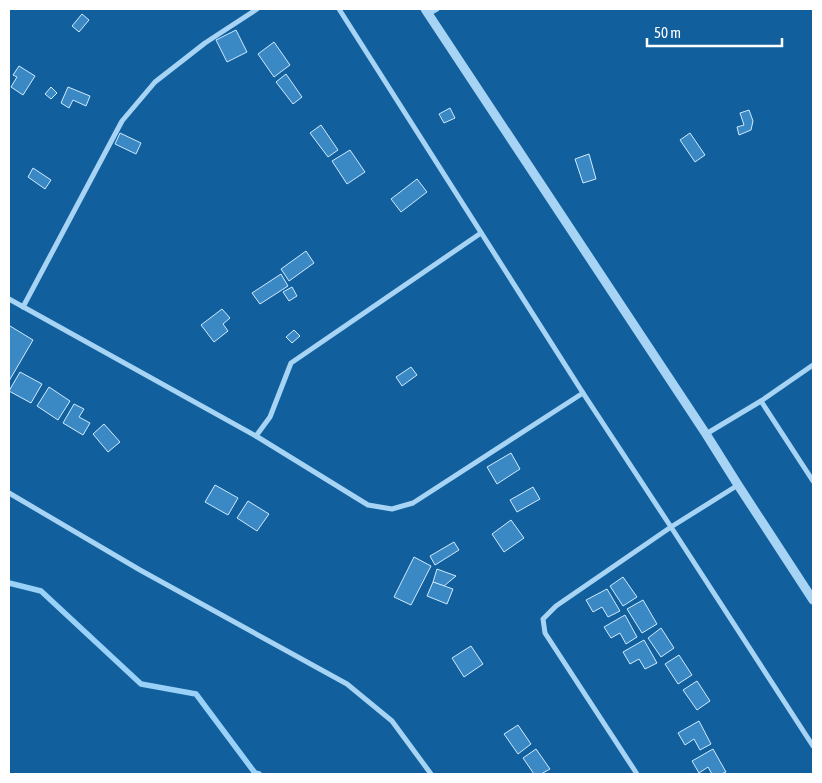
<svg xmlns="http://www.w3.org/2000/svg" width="822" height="783" font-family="'Asap Condensed',sans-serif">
	<rect width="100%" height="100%" fill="#11609d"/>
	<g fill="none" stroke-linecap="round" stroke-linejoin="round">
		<polyline stroke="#99d1f8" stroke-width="5.5" points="9,583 41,591 141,684 196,694 255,773 259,774"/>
	</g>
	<g fill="#3a89c5" stroke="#d0eafe">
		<polygon points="82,14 89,20 79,32 72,26"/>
		<polygon points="236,30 247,52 227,62 216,40"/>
		<polygon points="274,42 290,65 274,77 258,54"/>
		<polygon points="19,66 35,76 23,95 11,87 17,77 13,75"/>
		<polygon points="286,74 302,97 293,104 276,82"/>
		<polygon points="51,87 57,93 51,99 45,94"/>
		<polygon points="68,87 90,96 86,106 73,100 69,108 61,103"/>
		<polygon points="450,108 455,118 444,123 439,114"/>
		<polygon points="749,110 753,121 751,130 739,135 737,127 744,125 740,113"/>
		<polygon points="321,125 338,150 328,157 310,133"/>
		<polygon points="120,133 141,143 136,154 115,144"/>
		<polygon points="690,133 705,155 695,162 680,140"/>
		<polygon points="350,150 365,172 347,184 332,161"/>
		<polygon points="589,154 596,179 583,183 575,159"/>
		<polygon points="33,168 51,180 45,189 28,177"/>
		<polygon points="417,179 427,192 401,212 391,199"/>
		<polygon points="306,251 314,263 289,281 281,269"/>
		<polygon points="281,274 288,286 260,304 252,293"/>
		<polygon points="292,287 297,296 289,301 283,292"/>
		<polygon points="222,309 230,318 223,324 228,331 214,342 201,325"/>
		<polygon points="10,326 33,340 9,381 9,329"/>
		<polygon points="294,330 300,336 292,343 286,337"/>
		<polygon points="411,367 417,375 402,386 396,377"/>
		<polygon points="20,372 42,384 31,403 9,391"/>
		<polygon points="49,387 70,401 58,420 37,406"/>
		<polygon points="74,404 84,409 79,417 90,423 83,435 63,423"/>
		<polygon points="104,424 120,442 108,452 93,434"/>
		<polygon points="511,453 520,469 497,484 487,467"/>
		<polygon points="215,485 238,498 228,515 205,502"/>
		<polygon points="533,487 540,499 517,512 510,500"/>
		<polygon points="248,501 269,514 257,531 237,518"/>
		<polygon points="511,520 524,538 504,552 492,534"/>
		<polygon points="454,542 459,550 435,565 430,556"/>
		<polygon points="414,557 431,566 411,605 394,597"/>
		<polygon points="437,569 456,576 444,586 433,582"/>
		<polygon points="623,577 637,597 623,606 610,586"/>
		<polygon points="433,582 453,589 447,604 427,596"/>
		<polygon points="607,589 620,611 608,617 602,607 593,612 586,600"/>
		<polygon points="643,600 657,624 642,633 627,609"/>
		<polygon points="625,615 637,637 626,644 620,633 611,638 604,627"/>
		<polygon points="661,628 674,648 661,657 648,638"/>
		<polygon points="644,640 657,663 645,669 639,659 630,664 623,652"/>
		<polygon points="471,646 483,664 464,677 452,658"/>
		<polygon points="679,655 692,675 678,684 665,664"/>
		<polygon points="697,681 710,701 697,710 683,690"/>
		<polygon points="699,721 711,744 700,750 694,739 685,745 678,733"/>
		<polygon points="518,725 531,744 518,754 504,734"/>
		<polygon points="536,749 550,769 541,774 534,774 523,758"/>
		<polygon points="713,749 726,772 721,774 712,774 708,767 699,773 692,761"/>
	</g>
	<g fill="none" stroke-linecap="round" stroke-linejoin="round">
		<g stroke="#a7d4f4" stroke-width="5">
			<polyline points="339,9 583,393 671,527 813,746"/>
			<polyline points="428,14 437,9"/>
			<polyline points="9,299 256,436 368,505 392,509 413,503 583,393"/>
			<polyline points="23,307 122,121 155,82 205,43 257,9"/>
			<polyline points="761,401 813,481"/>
			<polyline points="706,434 761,401 813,365"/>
			<polyline points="256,436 270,417 291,363 481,233"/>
			<polyline points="9,493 140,570 347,684 392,721 431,774"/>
			<polyline points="637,774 545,633 543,619 556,606 671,527 738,485"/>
		</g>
		<polyline stroke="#a7d4f4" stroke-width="9" points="425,9 706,434 738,485 813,600"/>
	</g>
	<rect width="822" height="783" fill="none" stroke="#ffffff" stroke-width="20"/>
	<path d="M647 38v8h135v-8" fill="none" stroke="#ffffff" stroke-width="2.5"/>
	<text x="654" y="38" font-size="15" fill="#ffffff" stroke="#11609d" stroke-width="4" paint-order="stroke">50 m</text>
</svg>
